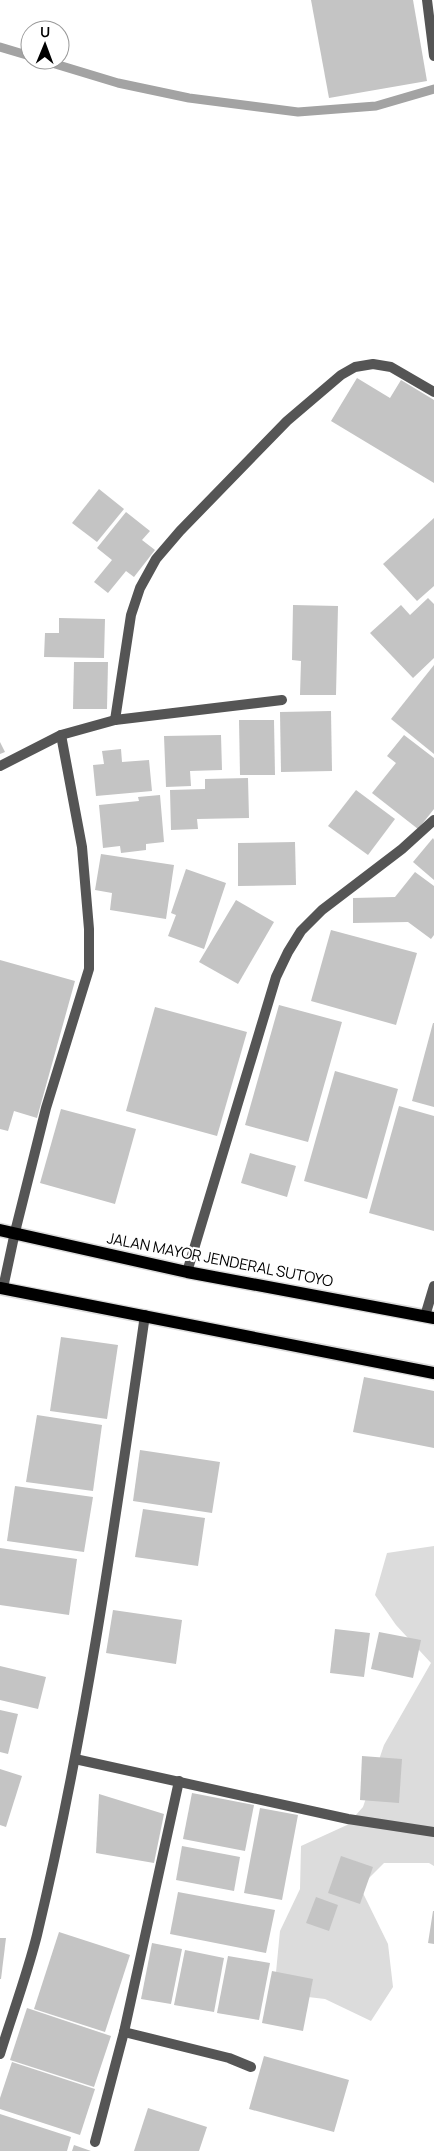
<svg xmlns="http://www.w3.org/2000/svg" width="434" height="2151" font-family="Manrope,sans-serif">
	<rect width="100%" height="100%" fill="#fff"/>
	<polygon fill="#dcdcdc" points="434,1546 434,1866 429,1863 384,1863 360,1887 388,1944 393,1987 371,2021 325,1999 274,1993 280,1931 300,1889 301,1846 347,1825 363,1807 384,1745 431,1663 396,1625 375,1595 387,1553"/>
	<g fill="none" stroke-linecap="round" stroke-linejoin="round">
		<g stroke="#a3a3a3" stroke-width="9">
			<polyline points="0,47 30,56"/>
			<polyline points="42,60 118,83 189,98 298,112 376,106 434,89"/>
		</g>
	</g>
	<g fill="#c4c4c4">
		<polygon points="311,0 413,0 427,81 329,98"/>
		<polygon points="357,378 390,398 401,380 434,400 434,483 331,421"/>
		<polygon points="99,489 124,509 97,542 72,523"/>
		<polygon points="126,512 150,531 142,540 155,550 134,577 126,571 108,593 94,582 112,560 97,548"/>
		<polygon points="434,518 434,586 417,601 383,564"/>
		<polygon points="428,598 434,604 434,658 413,678 370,633 401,605 410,615"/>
		<polygon points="293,605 338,606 336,695 300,695 301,661 292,660"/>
		<polygon points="59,618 105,619 104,658 44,657 45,633 59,633"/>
		<polygon points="74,662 108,662 107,709 73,709"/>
		<polygon points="434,665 434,754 391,719"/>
		<polygon points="331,711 332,771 281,772 280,712"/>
		<polygon points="239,720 274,720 275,775 240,775"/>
		<polygon points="221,735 222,770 190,771 191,786 166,787 164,736"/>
		<polygon points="404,735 434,758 434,809 418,829 372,793 396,763 387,756"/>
		<polygon points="0,742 5,752 0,754"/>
		<polygon points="121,749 122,762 149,760 152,791 96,796 93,765 104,764 102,751"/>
		<polygon points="248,778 249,818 197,819 198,829 171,830 170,790 205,789 205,779"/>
		<polygon points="356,790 395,819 368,855 328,826"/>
		<polygon points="160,795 164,842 146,844 146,850 121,853 120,846 103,848 99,805 139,801 138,797"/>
		<polygon points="433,838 434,840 434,880 413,862"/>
		<polygon points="295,842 296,885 238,886 238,843"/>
		<polygon points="101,854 174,865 166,919 110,910 112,893 95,890"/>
		<polygon points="186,869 226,883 204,949 168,936 176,915 171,913"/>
		<polygon points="415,872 434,886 434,935 431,939 408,922 353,923 353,898 395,897"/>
		<polygon points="236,900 274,922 238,984 199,962"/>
		<polygon points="331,930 417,953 396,1025 311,1001"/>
		<polygon points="0,960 75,981 37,1118 14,1111 8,1131 0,1129"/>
		<polygon points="279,1005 342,1022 308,1142 245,1125"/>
		<polygon points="155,1007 247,1032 217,1136 126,1111"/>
		<polygon points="433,1023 434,1023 434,1107 412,1101"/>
		<polygon points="335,1071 398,1089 367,1199 304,1181"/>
		<polygon points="399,1106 434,1116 434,1231 369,1213"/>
		<polygon points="61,1109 136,1129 115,1204 40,1183"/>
		<polygon points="250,1153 296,1166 287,1197 241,1183"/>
		<polygon points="61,1337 118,1345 107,1419 50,1411"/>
		<polygon points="364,1377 434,1391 434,1448 353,1432"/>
		<polygon points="37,1415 102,1425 93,1491 26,1482"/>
		<polygon points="140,1450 220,1462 212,1513 133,1501"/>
		<polygon points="15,1486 93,1497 84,1552 7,1541"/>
		<polygon points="143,1509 205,1518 198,1566 135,1557"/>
		<polygon points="0,1548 77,1559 69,1615 0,1605"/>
		<polygon points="113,1610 182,1620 176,1664 106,1653"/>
		<polygon points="335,1629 370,1633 364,1677 330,1673"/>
		<polygon points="379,1632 421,1640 413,1678 371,1669"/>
		<polygon points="0,1666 46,1677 38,1709 0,1700"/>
		<polygon points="0,1710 18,1714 8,1754 0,1752"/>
		<polygon points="362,1756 402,1759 399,1803 360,1800"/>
		<polygon points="0,1769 22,1776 6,1827 0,1825"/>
		<polygon points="192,1793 254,1805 245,1851 183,1839"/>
		<polygon points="99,1794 164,1814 154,1863 96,1853"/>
		<polygon points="260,1808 298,1815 282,1900 244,1893"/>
		<polygon points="182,1846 240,1857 234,1891 176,1880"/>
		<polygon points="341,1856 373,1867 360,1904 328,1893"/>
		<polygon points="178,1892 275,1910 266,1953 170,1934"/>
		<polygon points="316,1897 338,1905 329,1931 306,1923"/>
		<polygon points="433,1911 434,1911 434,1944 428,1943"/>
		<polygon points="59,1932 130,1955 105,2032 34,2009"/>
		<polygon points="0,1938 6,1938 1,1979 0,1979"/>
		<polygon points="152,1943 182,1949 171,2004 141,1999"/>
		<polygon points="185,1950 224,1958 214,2012 174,2005"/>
		<polygon points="228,1956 270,1963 259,2020 217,2013"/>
		<polygon points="272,1971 313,1979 303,2031 262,2023"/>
		<polygon points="27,2008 111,2036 94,2087 10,2060"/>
		<polygon points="264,2056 349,2080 334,2132 249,2109"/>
		<polygon points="12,2062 95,2089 80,2135 0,2109 0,2098"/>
		<polygon points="148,2108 207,2127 199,2151 134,2151"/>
		<polygon points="0,2114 71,2137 67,2151 0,2151"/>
		<polygon points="74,2145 91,2151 72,2151"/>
	</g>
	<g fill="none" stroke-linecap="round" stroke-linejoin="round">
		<defs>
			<g id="primary">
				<polyline points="0,1230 187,1272 434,1318"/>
				<polyline points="0,1288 434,1373"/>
			</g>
		</defs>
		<use href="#primary" stroke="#dbdbdb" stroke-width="15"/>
		<g stroke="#555" stroke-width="10">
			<polyline points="427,0 434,56"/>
			<polyline points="115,720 131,615 140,588 156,559 180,531 287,421 341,375 355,367 373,364 391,367 434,392"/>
			<polyline points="0,766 61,735 115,720 282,700"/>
			<polyline points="187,1272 276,977 288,952 301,931 322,910 402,849 434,820"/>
			<polyline points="3,1288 15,1232 46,1108 89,969 89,929 82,847 61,735"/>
			<polyline points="425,1316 434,1286"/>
			<polyline points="75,1759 348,1819 434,1832"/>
			<polyline points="124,2032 229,2058 251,2067"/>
			<path d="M 0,2054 C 12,2015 27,1975 37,1935 C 86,1731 115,1523 145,1315"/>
			<polyline points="95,2142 124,2032 179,1781"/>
		</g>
		<use href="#primary" stroke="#000" stroke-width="12"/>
	</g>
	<g text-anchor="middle" stroke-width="4.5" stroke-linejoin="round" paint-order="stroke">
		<g font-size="15" fill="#000" stroke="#fff">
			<text transform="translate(220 1260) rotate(11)" y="5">JALAN MAYOR JENDERAL SUTOYO</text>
		</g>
	</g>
	<g transform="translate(45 45) rotate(1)"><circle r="24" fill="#ffffff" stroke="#999999"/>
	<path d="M0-4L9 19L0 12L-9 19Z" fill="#000000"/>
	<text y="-8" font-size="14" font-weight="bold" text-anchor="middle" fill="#000000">U</text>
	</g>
</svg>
